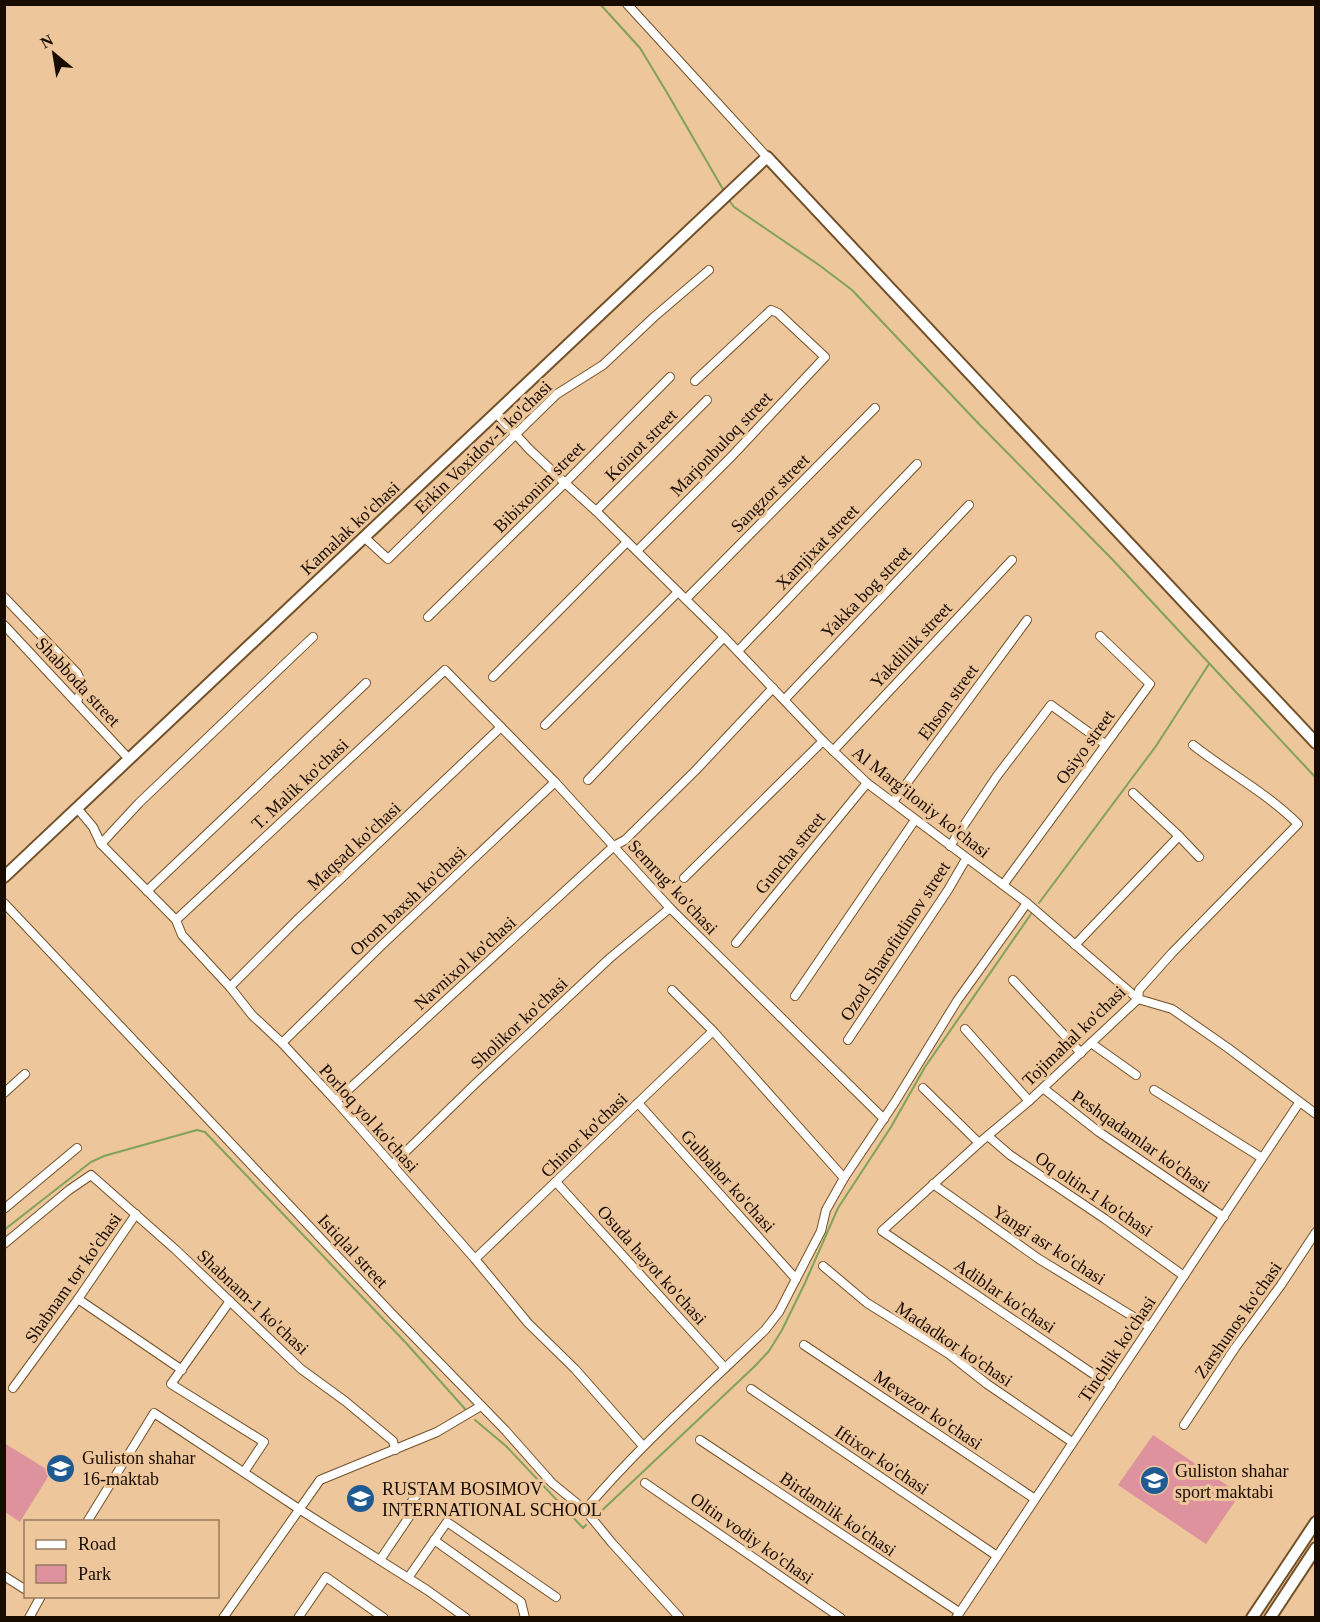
<svg xmlns="http://www.w3.org/2000/svg" width="1320" height="1622" font-family="Georgia,serif">
	<rect width="100%" height="100%" fill="#edc69b"/>
	<g fill="#de929e">
		<polygon points="1153,1435 1240,1494 1206,1544 1118,1485"/>
		<polygon points="4,1443 51,1472 20,1522 5,1512"/>
	</g>
	<g fill="none" stroke-linecap="round" stroke-linejoin="round">
		<g stroke="#80a259" stroke-width="2">
			<polyline points="600,4 640,48 666,91 724,191"/>
			<polyline points="728,199 734,207 819,265 852,290 977,422 1112,559 1316,778"/>
			<polyline points="1039,903 1156,746 1209,664"/>
			<polyline points="4,1230 91,1162 104,1156 197,1130 205,1132 406,1343 466,1410"/>
			<polyline points="475,1420 506,1446 583,1528 586,1525"/>
			<polyline points="595,1517 755,1366 769,1351 782,1330 805,1283 838,1208 891,1127 925,1067 1031,914"/>
		</g>
		<defs>
			<g id="street">
				<polyline points="627,4 767,157"/>
				<polyline points="496,413 529,449 565,483 596,511 724,637 823,741 867,783 1027,903 1138,999 1172,1009 1228,1048 1316,1114"/>
				<polyline points="596,511 707,400"/>
				<polyline points="364,537 388,559 557,394 603,365 654,317 709,270"/>
				<polyline points="637,551 731,457 825,357 778,313 771,310 695,381"/>
				<path d="M 4,597 L 77,673 C 84,685 81,690 77,702"/>
				<polyline points="686,599 875,408"/>
				<polyline points="428,617 565,483 670,377"/>
				<polyline points="4,625 129,759"/>
				<polyline points="738,651 917,464"/>
				<polyline points="493,677 627,542"/>
				<polyline points="785,699 969,505"/>
				<polyline points="545,725 678,592"/>
				<polyline points="833,751 1012,560"/>
				<polyline points="588,780 724,637"/>
				<polyline points="1133,793 1179,836 1199,857"/>
				<polyline points="893,802 1027,620"/>
				<polyline points="77,808 93,827 101,844 176,920 182,935 230,987 252,1015 282,1043 336,1101 475,1259 528,1323 575,1369 643,1446"/>
				<polyline points="101,844 139,803 313,637"/>
				<polyline points="950,846 997,776 1051,705 1105,744"/>
				<polyline points="684,878 823,741"/>
				<polyline points="1003,885 1150,684 1100,636"/>
				<polyline points="147,891 366,683"/>
				<polyline points="4,903 394,1316 505,1430 552,1483 585,1510 612,1543 680,1618"/>
				<polyline points="176,920 445,670 555,782 670,908 884,1119"/>
				<polyline points="736,943 867,783"/>
				<polyline points="1075,945 1179,836"/>
				<polyline points="1013,980 1081,1053"/>
				<polyline points="230,987 296,921 501,727"/>
				<polyline points="672,990 713,1031 844,1178"/>
				<polyline points="795,996 915,820"/>
				<polyline points="965,1029 1029,1101"/>
				<polyline points="848,1040 948,890 966,859"/>
				<polyline points="282,1043 382,945 555,782"/>
				<polyline points="1091,1043 1136,1075"/>
				<polyline points="923,1088 979,1143"/>
				<polyline points="1043,1088 1099,1132 1224,1217"/>
				<polyline points="1154,1090 1262,1158"/>
				<polyline points="4,1093 25,1074"/>
				<polyline points="336,1101 614,846 625,840 696,770 773,688"/>
				<polyline points="638,1103 796,1279"/>
				<polyline points="988,1136 1010,1155 1105,1219 1184,1276"/>
				<polyline points="392,1165 474,1085 610,958 670,908"/>
				<polyline points="556,1182 725,1368"/>
				<polyline points="933,1184 1039,1259 1150,1327"/>
				<polyline points="4,1209 77,1148"/>
				<polyline points="4,1244 69,1190 91,1175 176,1250 301,1369 345,1401 393,1441 395,1450"/>
				<polyline points="475,1259 713,1031"/>
				<polyline points="823,1266 867,1303 949,1354 987,1384 1072,1442"/>
				<polyline points="78,1299 182,1370"/>
				<polyline points="230,1301 171,1384 264,1442 244,1472"/>
				<polyline points="804,1345 1035,1499"/>
				<path d="M 1111,1386 L 882,1231 L 979,1143 L 1029,1101 L 1138,999 L 1139,990 L 1172,953 L 1298,824 C 1267,793 1227,772 1193,745"/>
				<polyline points="13,1388 78,1299 136,1214"/>
				<polyline points="751,1389 997,1556"/>
				<polyline points="1184,1425 1235,1348 1281,1285 1316,1232"/>
				<polyline points="700,1440 959,1612"/>
				<polyline points="645,1483 841,1618"/>
				<path d="M 585,1510 C 640,1445 704,1389 765,1330 L 779,1312 L 796,1279 L 821,1231 L 826,1210 L 844,1178 L 895,1102 L 957,1001 L 1027,903"/>
				<polyline points="87,1522 154,1413 299,1509 427,1590 466,1618"/>
				<polyline points="434,1540 521,1602 525,1618"/>
				<polyline points="380,1560 411,1514 407,1508 422,1488"/>
				<polyline points="4,1576 26,1590"/>
				<polyline points="408,1578 447,1522 556,1597"/>
				<polyline points="29,1618 41,1596"/>
				<polyline points="223,1618 320,1480 437,1432 481,1406"/>
				<polyline points="298,1618 326,1577 384,1618"/>
				<polyline points="956,1618 1299,1103"/>
			</g>
			<g id="secondary">
				<polyline points="4,877 767,157 1316,743"/>
				<polyline points="1252,1618 1316,1522"/>
				<polyline points="1270,1618 1316,1548"/>
			</g>
		</defs>
		<use href="#street" stroke="#735128" stroke-width="10"/>
		<use href="#secondary" stroke="#735128" stroke-width="14"/>
		<use href="#street" stroke="#fff" stroke-width="8"/>
		<use href="#secondary" stroke="#fff" stroke-width="10"/>
	</g>
	<defs>
		<symbol id="school-disc" viewBox="-11 -11 22 22"><circle r="9.5" fill="#1f5b92" stroke="#edc69b"/><path d="M0-5L7-2L0 1L-7-2ZM-4 1L0 2.5L4 1V4Q0 6-4 4Z" fill="#fff"/></symbol>
	</defs>
	<g fill-rule="evenodd">
		<use href="#school-disc" x="44" y="1452" width="33" height="33"/>
		<use href="#school-disc" x="1138" y="1464" width="33" height="33"/>
		<use href="#school-disc" x="344" y="1482" width="33" height="33"/>
	</g>
	<g text-anchor="middle" stroke-width="6" stroke-linejoin="round" paint-order="stroke">
		<g font-size="18" fill="#180b00" stroke="#edc69b">
			<text transform="translate(721 444) rotate(-46)" y="6">Marjonbuloq street</text>
			<text transform="translate(641 445) rotate(-45)" y="6">Koinot street</text>
			<text transform="translate(483 447) rotate(-44)" y="6">Erkin Voxidov-1 ko'chasi</text>
			<text transform="translate(539 487) rotate(-45)" y="6">Bibixonim street</text>
			<text transform="translate(770 493) rotate(-45)" y="6">Sangzor street</text>
			<text transform="translate(350 528) rotate(-43)" y="6">Kamalak ko'chasi</text>
			<text transform="translate(817 547) rotate(-46)" y="6">Xamjixat street</text>
			<text transform="translate(866 592) rotate(-46)" y="6">Yakka bog street</text>
			<text transform="translate(911 645) rotate(-47)" y="6">Yakdillik street</text>
			<text transform="translate(78 682) rotate(47)" y="6">Shabboda street</text>
			<text transform="translate(948 702) rotate(-54)" y="6">Ehson street</text>
			<text transform="translate(1085 747) rotate(-54)" y="6">Osiyo street</text>
			<text transform="translate(300 784) rotate(-43)" y="6">T. Malik ko'chasi</text>
			<text transform="translate(921 802) rotate(38)" y="6">Al Marg'iloniy ko'chasi</text>
			<text transform="translate(354 846) rotate(-43)" y="6">Maqsad ko'chasi</text>
			<text transform="translate(790 853) rotate(-51)" y="6">Guncha street</text>
			<text transform="translate(673 887) rotate(47)" y="6">Semrug' ko'chasi</text>
			<text transform="translate(408 901) rotate(-43)" y="6">Orom baxsh ko'chasi</text>
			<text transform="translate(895 941) rotate(-57)" y="6">Ozod Sharofitdinov street</text>
			<text transform="translate(465 963) rotate(-42)" y="6">Navnixol ko'chasi</text>
			<text transform="translate(519 1023) rotate(-43)" y="6">Sholikor ko'chasi</text>
			<text transform="translate(1074 1036) rotate(-44)" y="6">Tojimahal ko'chasi</text>
			<text transform="translate(369 1118) rotate(48)" y="6">Porloq yol ko'chasi</text>
			<text transform="translate(584 1135) rotate(-44)" y="6">Chinor ko'chasi</text>
			<text transform="translate(1141 1141) rotate(35)" y="6">Peshqadamlar ko'chasi</text>
			<text transform="translate(728 1181) rotate(48)" y="6">Gulbahor ko'chasi</text>
			<text transform="translate(1094 1194) rotate(34)" y="6">Oq oltin-1 ko'chasi</text>
			<text transform="translate(1049 1245) rotate(33)" y="6">Yangi asr ko'chasi</text>
			<text transform="translate(353 1251) rotate(47)" y="6">Istiqlal street</text>
			<text transform="translate(652 1265) rotate(48)" y="6">Osuda hayot ko'chasi</text>
			<text transform="translate(73 1278) rotate(-55)" y="6">Shabnam tor ko'chasi</text>
			<text transform="translate(1005 1296) rotate(34)" y="6">Adiblar ko'chasi</text>
			<text transform="translate(253 1302) rotate(43)" y="6">Shabnam-1 ko'chasi</text>
			<text transform="translate(1238 1320) rotate(-55)" y="6">Zarshunos ko'chasi</text>
			<text transform="translate(954 1344) rotate(34)" y="6">Madadkor ko'chasi</text>
			<text transform="translate(1117 1349) rotate(-56)" y="6">Tinchlik ko'chasi</text>
			<text transform="translate(928 1410) rotate(34)" y="6">Mevazor ko'chasi</text>
			<text transform="translate(882 1460) rotate(34)" y="6">Iftixor ko'chasi</text>
			<text transform="translate(838 1514) rotate(34)" y="6">Birdamlik ko'chasi</text>
			<text transform="translate(752 1538) rotate(35)" y="6">Oltin vodiy ko'chasi</text>
		</g>
		<g font-size="18" fill="#180b00" stroke="#edc69b" text-anchor="start">
			<text x="82" y="1464">Guliston shahar<tspan x="82" dy="21">16-maktab</tspan></text>
			<text x="1175" y="1477">Guliston shahar<tspan x="1175" dy="21">sport maktabi</tspan></text>
			<text x="382" y="1495">RUSTAM BOSIMOV<tspan x="382" dy="21">INTERNATIONAL SCHOOL</tspan></text>
		</g>
	</g>
	<rect width="1320" height="1622" fill="none" stroke="#180b00" stroke-width="12"/>
	<rect x="24" y="1520" width="195" height="78" fill="#edc69b" stroke="#987b5d" stroke-width="1.5"/>
	<rect x="36" y="1540" width="30" height="9" fill="#ffffff" stroke="#987b5d" stroke-width="1.5"/>
	<text x="78" y="1550" font-size="18" fill="#180b00">Road</text>
	<rect x="36" y="1565" width="30" height="18" fill="#de929e" stroke="#987b5d" stroke-width="1.5"/>
	<text x="78" y="1580" font-size="18" fill="#180b00">Park</text>
	<g transform="translate(54 54) rotate(330)" stroke="#edc69b" stroke-width="4.5" paint-order="stroke">
	<path d="M0-4.5L10 22L0 15L-10 22Z" fill="#180b00"/>
	<text y="-9" font-size="16" font-weight="bold" text-anchor="middle" fill="#180b00">N</text>
	</g>
</svg>
